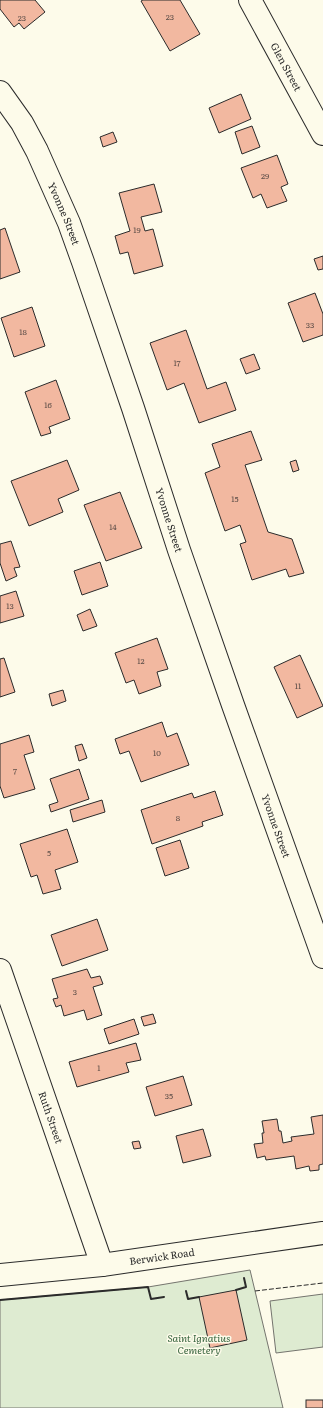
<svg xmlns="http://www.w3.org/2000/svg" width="323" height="1408" font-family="Literata,serif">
	<rect width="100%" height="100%" fill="#fdfbea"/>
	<g fill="#deebd1" stroke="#74746e">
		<polygon points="250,1270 283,1408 0,1408 0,1300 148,1287"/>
		<polygon points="323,1294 323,1347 276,1353 270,1301"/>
	</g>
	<g fill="#f2b8a0" stroke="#2b2b2b">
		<polygon points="0,0 35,0 45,12 24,29 19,23 14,27 0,9"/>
		<polygon points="143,0 180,0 200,34 170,51 141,1"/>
		<polygon points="241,94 251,119 219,133 209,108"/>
		<polygon points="252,126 260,147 242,154 235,132"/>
		<polygon points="113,132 117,142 103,147 100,137"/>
		<polygon points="277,155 288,184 281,187 287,201 267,208 261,194 253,198 241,168"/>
		<polygon points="154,184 162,212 141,217 145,231 153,229 163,266 134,274 128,252 120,254 115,236 130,231 119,193"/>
		<polygon points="5,228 20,272 0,279 0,230"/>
		<polygon points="323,256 323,269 318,270 314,259"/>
		<polygon points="315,293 323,314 323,335 303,342 288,303"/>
		<polygon points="32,307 45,346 14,357 1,318"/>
		<polygon points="186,330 207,389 226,382 236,410 199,423 184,383 167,390 150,343"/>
		<polygon points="254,354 260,369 246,374 240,359"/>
		<polygon points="56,380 70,419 49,427 51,433 41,436 25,392"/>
		<polygon points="251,431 262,460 245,465 268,532 292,539 304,573 289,577 286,569 252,580 240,544 246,542 240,525 225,531 205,473 220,467 212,444"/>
		<polygon points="67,460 79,490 58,499 63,512 29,526 11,481"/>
		<polygon points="296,460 299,470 293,472 290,462"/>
		<polygon points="120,492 142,548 106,561 84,505"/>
		<polygon points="11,541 20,567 14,568 17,576 6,581 0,563 0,544"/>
		<polygon points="100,562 108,586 82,595 74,571"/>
		<polygon points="16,591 24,616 0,623 0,596"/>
		<polygon points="90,609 97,626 83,631 77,615"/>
		<polygon points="157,638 168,669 157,672 161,686 139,694 134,680 126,683 115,653"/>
		<polygon points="300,655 323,706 297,718 274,667"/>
		<polygon points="4,658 15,692 0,697 0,659"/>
		<polygon points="63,690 66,701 52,706 49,694"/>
		<polygon points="162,722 167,737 177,733 189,765 141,782 129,751 120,754 115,739"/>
		<polygon points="29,735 34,752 24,755 35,789 4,798 0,786 0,744"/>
		<polygon points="82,744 87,758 79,761 75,746"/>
		<polygon points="79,769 89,799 51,812 49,805 58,802 50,779"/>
		<polygon points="215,791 223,815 202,822 203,826 152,844 141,810 192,793 194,798"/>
		<polygon points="102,800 105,812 73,822 70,810"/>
		<polygon points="67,829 78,862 55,870 61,889 43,894 37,875 31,877 20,844"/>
		<polygon points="180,840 189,868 165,876 156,848"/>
		<polygon points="97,919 108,950 62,966 51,935"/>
		<polygon points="87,969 91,978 100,976 103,984 93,987 102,1015 87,1020 84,1010 64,1016 61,1005 56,1007 53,999 58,998 52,979"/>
		<polygon points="153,1014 156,1023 144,1026 141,1017"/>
		<polygon points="134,1019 139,1034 109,1044 104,1029"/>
		<polygon points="136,1043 141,1060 126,1063 129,1072 77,1087 69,1062"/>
		<polygon points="183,1076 192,1105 155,1116 146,1087"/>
		<polygon points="323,1115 323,1164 319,1165 319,1170 310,1171 309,1166 296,1169 294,1156 266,1160 265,1156 257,1158 254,1144 263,1143 262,1133 264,1133 262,1121 277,1119 279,1131 281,1131 283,1143 292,1141 291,1137 314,1134 311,1117"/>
		<polygon points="203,1129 211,1156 183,1163 176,1136"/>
		<polygon points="139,1141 141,1148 134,1149 132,1142"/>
		<polygon points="236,1290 247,1340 210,1348 199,1297"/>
		<rect x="306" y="1400" width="17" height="8"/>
	</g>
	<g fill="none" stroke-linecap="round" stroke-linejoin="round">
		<defs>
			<g id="street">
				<path id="s1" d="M 250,0 L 323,134"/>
				<path id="s2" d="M 0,92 L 22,123 L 37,151 L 69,223 L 83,262 L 133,408 L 179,550 L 233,705 L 323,957"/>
				<path id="s3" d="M 0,970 L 102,1265"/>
			</g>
			<g id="secondary">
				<path id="s4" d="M 0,1275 L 102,1265 L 323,1233"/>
			</g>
		</defs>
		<use href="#street" stroke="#2b2b2b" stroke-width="24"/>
		<use href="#secondary" stroke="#2b2b2b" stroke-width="24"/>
		<use href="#street" stroke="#fdfbea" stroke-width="22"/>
		<use href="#secondary" stroke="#fdfbea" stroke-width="22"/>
		<polyline stroke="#2b2b2b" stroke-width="1" stroke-dasharray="5 2" stroke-linecap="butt" points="255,1291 323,1283"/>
		<g stroke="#2b2b2b" stroke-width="2">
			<polyline points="236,1290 246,1287 244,1278"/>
			<polyline points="186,1291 188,1299 199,1297"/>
			<polyline points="0,1300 148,1287 151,1299 164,1297"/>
		</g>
	</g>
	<g text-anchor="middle" stroke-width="3" stroke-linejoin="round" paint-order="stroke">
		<g font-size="8" fill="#5d4e48">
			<text x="170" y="20">23</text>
			<text x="22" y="21">23</text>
			<text x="265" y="179">29</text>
			<text x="137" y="233">19</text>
			<text x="310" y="328">33</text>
			<text x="23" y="335">18</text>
			<text x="177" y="366">17</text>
			<text x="48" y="408">16</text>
			<text x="235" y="502">15</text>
			<text x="113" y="530">14</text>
			<text x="10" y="609">13</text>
			<text x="141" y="664">12</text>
			<text x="298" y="689">11</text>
			<text x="157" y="756">10</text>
			<text x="15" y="774">7</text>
			<text x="178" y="821">8</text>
			<text x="49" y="856">5</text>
			<text x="75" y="995">3</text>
			<text x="99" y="1071">1</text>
			<text x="169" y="1099">35</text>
		</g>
		<g font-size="10" fill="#2b2b2b" stroke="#fdfbea">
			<text dy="4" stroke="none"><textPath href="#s1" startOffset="76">Glen Street</textPath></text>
			<text dy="4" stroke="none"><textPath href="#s2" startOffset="138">Yvonne Street</textPath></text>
			<text dy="4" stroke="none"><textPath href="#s2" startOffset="462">Yvonne Street</textPath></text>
			<text dy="4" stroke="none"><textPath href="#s2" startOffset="786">Yvonne Street</textPath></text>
			<text dy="4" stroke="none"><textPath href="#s3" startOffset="156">Ruth Street</textPath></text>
			<text dy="4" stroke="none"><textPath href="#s4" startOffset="163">Berwick Road</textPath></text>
		</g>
		<g font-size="10" font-style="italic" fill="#34623c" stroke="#fdfbea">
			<text x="199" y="1342">Saint Ignatius<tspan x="199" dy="12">Cemetery</tspan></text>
		</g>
	</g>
</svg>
